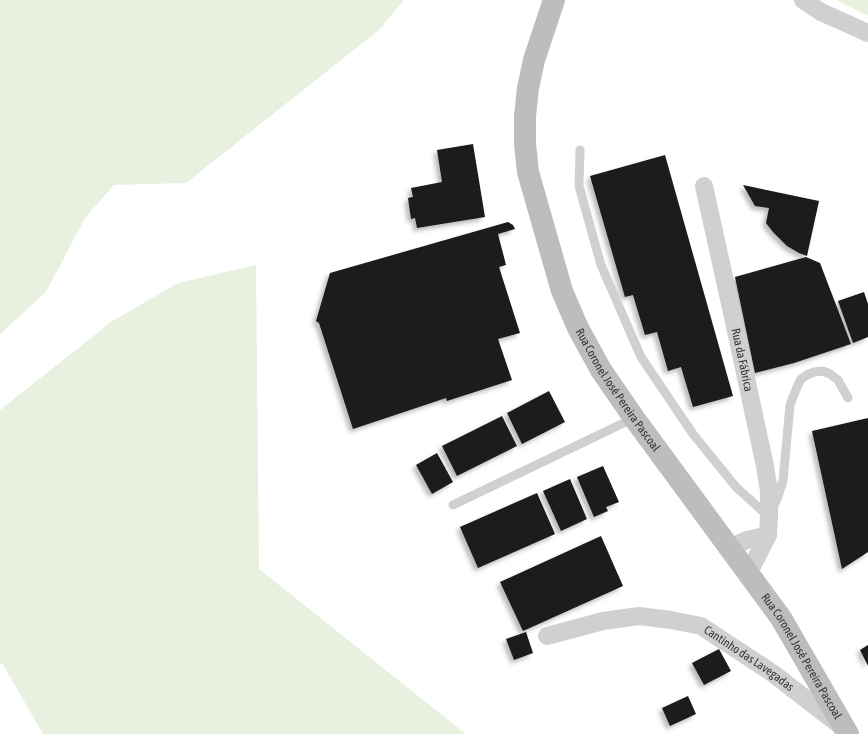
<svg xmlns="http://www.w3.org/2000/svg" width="868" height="734" font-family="'Asap Condensed',sans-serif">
	<defs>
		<filter id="shadow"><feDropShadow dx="-3.5" dy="3.5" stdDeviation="2" flood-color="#0004"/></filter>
	</defs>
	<rect width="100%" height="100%" fill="#fff"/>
	<g fill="#e8f0e0">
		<polygon points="0,0 404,0 379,30 186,183 114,185 85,218 46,292 0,334"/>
		<polygon points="837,0 868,0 868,16"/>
		<polygon points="256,265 259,569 466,734 43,734 2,663 0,664 0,410 111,322 178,283"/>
	</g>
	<g fill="#1a1a1a" filter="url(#shadow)">
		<polygon points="473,144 485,217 417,228 415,218 411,219 408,198 413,197 411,188 442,182 437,150"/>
		<polygon points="665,155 733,396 693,407 681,367 668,371 657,332 645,335 633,295 625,297 590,176"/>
		<polygon points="743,185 819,201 807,256 799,253 787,246 773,232 766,223 769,208 755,206"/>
		<polygon points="508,222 513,225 515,229 498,234 506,265 499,267 520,333 498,339 512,380 447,401 446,398 353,429 319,323 316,321 330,273"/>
		<polygon points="806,257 820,263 851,344 794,363 755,373 735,277"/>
		<polygon points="864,292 868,304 868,337 853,343 838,301"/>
		<polygon points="549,391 565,422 522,444 507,413"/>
		<polygon points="502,416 517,446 457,476 442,446"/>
		<polygon points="868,418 868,552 842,569 812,431"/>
		<polygon points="437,453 453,482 432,494 416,465"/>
		<polygon points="603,466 619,502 606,507 608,511 594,517 577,477"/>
		<polygon points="570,479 587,519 561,531 543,491"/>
		<polygon points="537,493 555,534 478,568 460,527"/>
		<polygon points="601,536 623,586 523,631 500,582"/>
		<polygon points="526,632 533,653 514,660 506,639"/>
		<polygon points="868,645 868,666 860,650"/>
		<polygon points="719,649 731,671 704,685 692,663"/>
		<polygon points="688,696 696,714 670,726 662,708"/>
	</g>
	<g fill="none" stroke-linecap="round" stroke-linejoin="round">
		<g stroke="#d0d0d0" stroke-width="9">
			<polyline points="580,150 579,186 601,265 641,357 693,434 736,487 769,517 777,499 783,481 790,405 797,387 801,379 807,375 814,372 823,371 830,374 838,380 848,398"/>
			<polyline points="453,505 634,418"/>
		</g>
		<g stroke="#d0d0d0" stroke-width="18">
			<polyline points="803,0 821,12 868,33"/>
			<path id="s1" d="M 704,186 L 736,331 L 765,466 L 769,491 L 769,517 L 768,535 L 748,574"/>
			<polyline points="729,548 747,540 768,535"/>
			<path id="s2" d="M 547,636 L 603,621 L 639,616 L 671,620 L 701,626 L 771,672 L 841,726"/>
		</g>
		<path stroke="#bdbdbd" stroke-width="22" id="s3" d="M 554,0 L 534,60 L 528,88 L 525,116 L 525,144 L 528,172 L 562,291 L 578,328 L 601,370 L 634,418 L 781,618 L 848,734"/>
	</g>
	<g text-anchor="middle" stroke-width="4" stroke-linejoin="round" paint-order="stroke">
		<g font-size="12" fill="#333" stroke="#fff">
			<text dy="4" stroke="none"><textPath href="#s1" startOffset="178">Rua da Fábrica</textPath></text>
			<text dy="4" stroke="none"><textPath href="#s3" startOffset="414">Rua Coronel José Pereira Pascoal</textPath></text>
			<text dy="4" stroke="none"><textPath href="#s3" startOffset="738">Rua Coronel José Pereira Pascoal</textPath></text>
			<text dy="4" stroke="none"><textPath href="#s2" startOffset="215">Cantinho das Lavegadas</textPath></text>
		</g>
	</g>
</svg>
